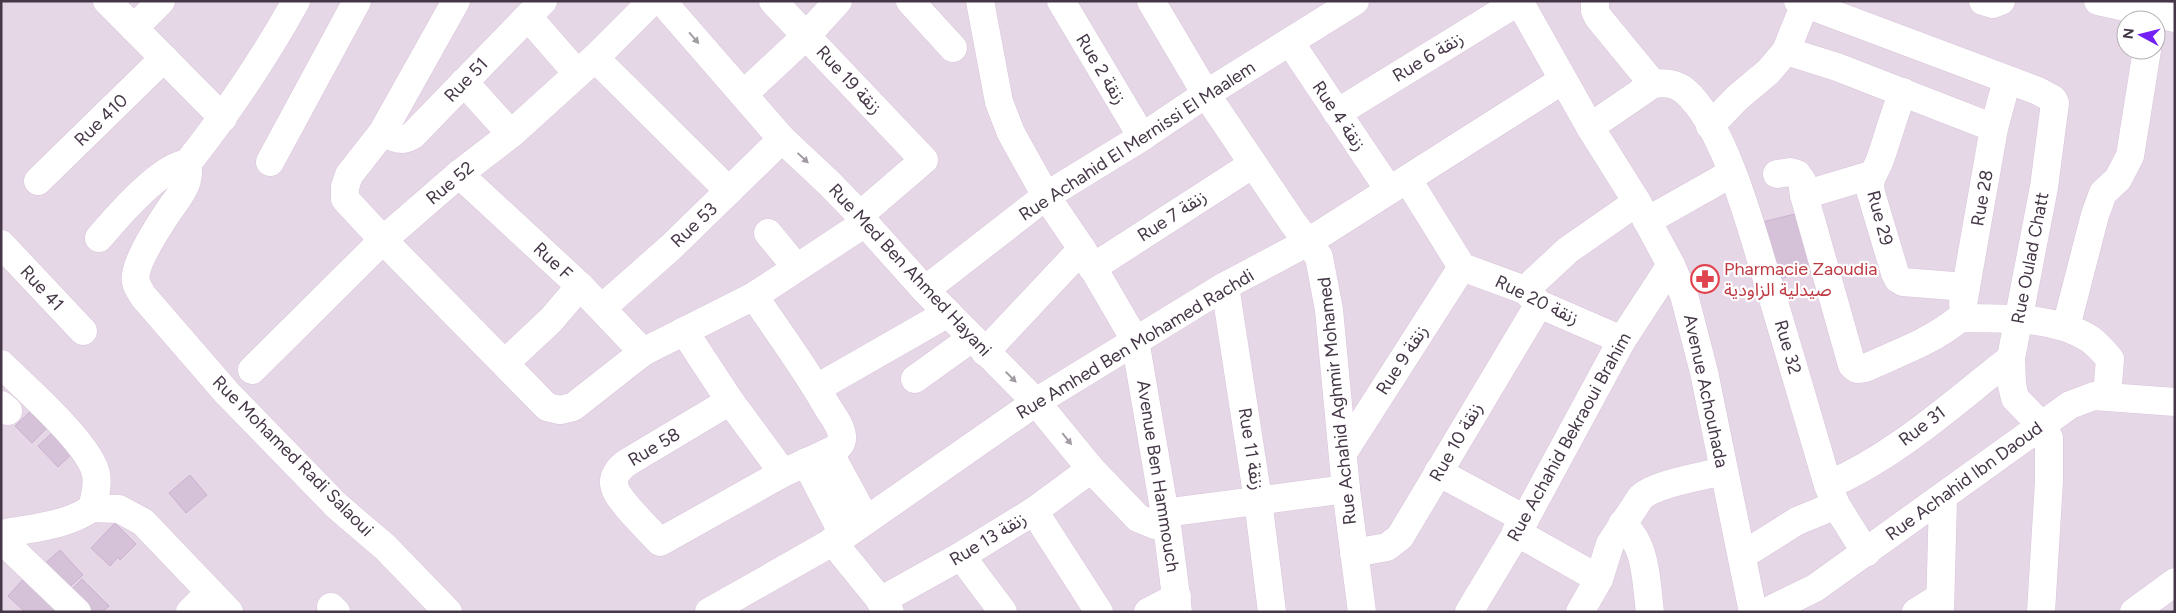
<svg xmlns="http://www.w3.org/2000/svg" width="2176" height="613" font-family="Figtree,'Noto Sans Arabic',sans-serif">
	<rect width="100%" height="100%" fill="#f3e8f4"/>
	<path fill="#e6d7e7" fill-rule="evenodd" d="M 1,1 L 2175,1 L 2175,612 L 1,612 ZM 2126,20 L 2156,20 L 2156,50 L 2126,50 Z"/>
	<g fill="#d5c1d8" stroke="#cbb1d0">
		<polygon points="1799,213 1816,267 1771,282 1754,224"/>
		<polygon points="37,405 53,422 32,443 15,426"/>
		<polygon points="57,428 76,450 58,467 38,446"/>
		<polygon points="190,475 207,495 186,513 169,493"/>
		<polygon points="115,523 136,544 120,560 118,557 110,566 91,548"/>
		<polygon points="60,550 83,575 64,592 41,567"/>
		<polygon points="27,575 62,612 25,612 8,596"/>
		<polygon points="82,579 109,606 103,612 84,612 67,594"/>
	</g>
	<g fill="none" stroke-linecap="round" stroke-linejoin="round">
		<defs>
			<g id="minor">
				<polyline points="107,1 223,118"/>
				<path d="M 296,1 C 264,59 228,112 187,164 C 192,183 178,197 168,212 C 159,226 132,266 136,282 C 137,287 141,292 143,296 L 227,393 L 337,506 L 385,547 L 448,612"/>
				<polyline points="456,1 382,133 349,175 345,187 345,199 383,240 547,407 560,410 573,407 643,352 754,296 865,223"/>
				<polyline points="662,1 782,139 830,184 860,215 865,223 925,290 1036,402 1091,469 1138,518 1155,525 1167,526"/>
				<polyline points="773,1 924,160 860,215"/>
				<polyline points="910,1 953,48"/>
				<polyline points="980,1 999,102 1011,133 1046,196 1082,249 1135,340 1167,526 1178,612"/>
				<polyline points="1061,1 1142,137"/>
				<polyline points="1151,1 1206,94 1293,223 1319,257 1329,310 1346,489 1362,612"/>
				<polyline points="1595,1 1595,11 1598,17 1653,84"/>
				<polyline points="1798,1 2038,91 2053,99 2055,103 2044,187 2011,358 2012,385 2015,398 2041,425 2049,438 2049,481 2041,612"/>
				<polyline points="1983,1 1993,4 2001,1"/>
				<polyline points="2098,1 2175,18"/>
				<polyline points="528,17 577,73"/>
				<polyline points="134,28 161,1"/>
				<polyline points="1290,42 1389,190"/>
				<polyline points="1786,51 1837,67 1994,128"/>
				<polyline points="595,58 729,191"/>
				<polyline points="464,82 511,134"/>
				<path d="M 1903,92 C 1894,114 1888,137 1880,160 C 1875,174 1868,176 1871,193 L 1895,273 L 1898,279 L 1903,282 L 1966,287"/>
				<polyline points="744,94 807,35 838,1"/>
				<polyline points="1337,113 1519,1 1590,127 1637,202 1671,265 1684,295 1704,372 1753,612"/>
				<polyline points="1710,126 1737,98 1768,72 1786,51 1806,1"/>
				<path d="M 1590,127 L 1653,84 C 1665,82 1676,83 1685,91 C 1722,123 1748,216 1762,263 C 1785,337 1806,411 1828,485 L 1836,505 L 1866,553"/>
				<path d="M 382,133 C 394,137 402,143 413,135 L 543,1"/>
				<polyline points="270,162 357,1"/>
				<polyline points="459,174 580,286 643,352"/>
				<polyline points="1777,174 1790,172 1797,174 1802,181 1804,195 1871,175"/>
				<polyline points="1408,180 1462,267 1525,290 1539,304 1622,340"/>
				<polyline points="38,181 164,58"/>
				<path d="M 1804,195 L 1852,365 L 1857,369 L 1865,368 C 1898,353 1933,341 1960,318 C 2002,319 2053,315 2090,339 C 2097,344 2104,352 2110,359 L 2107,396"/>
				<polyline points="1647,221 1732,173"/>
				<polyline points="768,233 796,267"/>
				<path d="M 99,238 C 115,219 164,162 187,164"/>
				<polyline points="1,244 83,331"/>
				<polyline points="1092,268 1253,164"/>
				<polyline points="1225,286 1258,500 1272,612"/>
				<polyline points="925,290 1046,196 1142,137 1206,94 1355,1"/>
				<polyline points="1525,290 1568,250 1637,202"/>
				<path d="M 754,296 C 779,333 806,369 828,408 C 833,416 841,426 842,436 C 843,445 836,449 829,452"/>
				<polyline points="1963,304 1994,128 2007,80"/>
				<polyline points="602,308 670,248 782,139"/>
				<polyline points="2066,327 2095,215 2103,193 2118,179 2130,156 2147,50"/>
				<polyline points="684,331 730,401 783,473"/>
				<polyline points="985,352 1082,249"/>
				<polyline points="505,363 551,320 580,286"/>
				<path d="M 1,364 C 24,387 90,444 96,474 C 98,485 95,497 92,508 L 119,509 L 143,522 L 229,612"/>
				<polyline points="252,370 383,240 459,174 511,134 595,58 652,1"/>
				<polyline points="915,379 972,338"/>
				<polyline points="817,388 948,313"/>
				<path d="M 730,401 L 628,462 C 619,468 611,477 615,488 C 618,500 650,531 660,542 L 783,473 L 829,452 L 866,520"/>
				<polyline points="1,405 8,411"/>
				<polyline points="1343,453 1462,267"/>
				<polyline points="806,462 843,534"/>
				<polyline points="1438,472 1525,519"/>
				<path d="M 1828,485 C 1896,456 1953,403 2011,358"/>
				<polyline points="1034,511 1099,612"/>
				<polyline points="1164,513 1346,489"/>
				<path d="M 1622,524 C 1647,544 1646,582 1650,612"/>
				<polyline points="1516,532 1599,579"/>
				<path d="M 1,534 C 31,528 67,526 92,508"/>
				<polyline points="1,539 77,612"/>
				<polyline points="832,541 890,612"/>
				<polyline points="1354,553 1387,547 1400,537 1539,304"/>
				<polyline points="1743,555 1797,521 1836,505"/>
				<polyline points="961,556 1003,612"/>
				<polyline points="880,601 961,556 1034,511 1091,469"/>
				<polyline points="331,607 336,612"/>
				<polyline points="190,612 210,592"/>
				<polyline points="709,612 848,533 1036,402 1225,286 1308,242 1563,80"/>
				<polyline points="1148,612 1177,597"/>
				<polyline points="1469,612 1525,519 1622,340 1671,265"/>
				<path d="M 1580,612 L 1599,579 L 1610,544 L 1641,497 C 1658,483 1701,477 1723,471"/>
				<polyline points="1766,612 1815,588 2070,405 2094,396 2175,402"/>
				<polyline points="1916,612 1940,597"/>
				<polyline points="1940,612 1943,498"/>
				<polyline points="2134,612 2175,582"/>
			</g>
		</defs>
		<use href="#minor" stroke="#d8c5da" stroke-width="29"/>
		<use href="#minor" stroke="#fff" stroke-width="28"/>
	</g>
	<defs><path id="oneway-solid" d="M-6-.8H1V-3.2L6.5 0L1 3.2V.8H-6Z" transform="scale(1.25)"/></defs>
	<g fill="#a29ba3">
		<use href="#oneway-solid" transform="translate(694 38) rotate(49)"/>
		<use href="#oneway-solid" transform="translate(803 158) rotate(43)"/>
		<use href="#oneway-solid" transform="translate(1011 377) rotate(45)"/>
		<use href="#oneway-solid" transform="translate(1067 439) rotate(51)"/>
	</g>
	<defs>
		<symbol id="pharmacy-ring" viewBox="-11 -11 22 22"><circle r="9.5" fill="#fff" stroke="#e0444e" stroke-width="1.5"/><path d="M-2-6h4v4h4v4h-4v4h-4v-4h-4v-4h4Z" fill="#e0444e"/></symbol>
	</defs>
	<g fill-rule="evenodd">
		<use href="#pharmacy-ring" x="1689" y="263" width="32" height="32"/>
	</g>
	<g text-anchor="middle" stroke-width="4.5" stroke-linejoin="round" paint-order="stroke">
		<g font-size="18" fill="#453747" stroke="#fff">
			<text transform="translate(1428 57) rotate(-31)" y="6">Rue 6 زنقة</text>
			<text transform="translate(1101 69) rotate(59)" y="6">Rue 2 زنقة</text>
			<text transform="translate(466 80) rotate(-46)" y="6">Rue 51</text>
			<text transform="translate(849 80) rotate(47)" y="6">Rue 19 زنقة</text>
			<text transform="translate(1339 116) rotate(56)" y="6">Rue 4 زنقة</text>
			<text transform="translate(101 120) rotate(-44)" y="6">Rue 410</text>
			<text transform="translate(1137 141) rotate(-33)" y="6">Rue Achahid El Mernissi El Maalem</text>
			<text transform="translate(450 183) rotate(-40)" y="6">Rue 52</text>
			<text transform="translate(1982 198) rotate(-80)" y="6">Rue 28</text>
			<text transform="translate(1172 216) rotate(-33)" y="6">Rue 7 زنقة</text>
			<text transform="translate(1880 218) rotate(75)" y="6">Rue 29</text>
			<text transform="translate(694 225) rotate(-43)" y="6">Rue 53</text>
			<text transform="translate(2030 258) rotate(-79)" y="6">Rue Oulad Chatt</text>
			<text transform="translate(553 261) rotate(43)" y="6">Rue F</text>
			<text transform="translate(910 270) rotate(47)" y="6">Rue Med Ben Ahmed Hayani</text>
			<text transform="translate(42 288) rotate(47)" y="6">Rue 41</text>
			<text transform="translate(1537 300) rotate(26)" y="6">Rue 20 زنقة</text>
			<text transform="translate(1135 344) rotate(-31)" y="6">Rue Amhed Ben Mohamed Rachdi</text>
			<text transform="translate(1788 347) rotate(74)" y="6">Rue 32</text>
			<text transform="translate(1402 360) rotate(-57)" y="6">Rue 9 زنقة</text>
			<text transform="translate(1706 391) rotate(78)" y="6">Avenue Achouhada</text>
			<text transform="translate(1337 401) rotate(-96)" y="6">Rue Achahid Aghmir Mohamed</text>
			<text transform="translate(1922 426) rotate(-37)" y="6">Rue 31</text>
			<text transform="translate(1569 437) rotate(-61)" y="6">Rue Achahid Bekraoui Brahim</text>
			<text transform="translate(1456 442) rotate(-60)" y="6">Rue 10 زنقة</text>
			<text transform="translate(654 447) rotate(-31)" y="6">Rue 58</text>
			<text transform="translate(1251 449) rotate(81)" y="6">Rue 11 زنقة</text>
			<text transform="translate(293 456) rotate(45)" y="6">Rue Mohamed Radi Salaoui</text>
			<text transform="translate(1158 476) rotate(81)" y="6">Avenue Ben Hammouch</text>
			<text transform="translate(1964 481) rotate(-36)" y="6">Rue Achahid Ibn Daoud</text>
			<text transform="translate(988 539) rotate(-31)" y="6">Rue 13 زنقة</text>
		</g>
		<g font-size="18" fill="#be3a42" stroke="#fff" text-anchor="start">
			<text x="1724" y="275">Pharmacie Zaoudia<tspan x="1724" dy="21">صيدلية الزاودية</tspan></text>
		</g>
	</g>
	<rect width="2176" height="613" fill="none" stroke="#453747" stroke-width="5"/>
	<g transform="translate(2141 35) rotate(277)"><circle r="24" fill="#ffffff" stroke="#b5afb5"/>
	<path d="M0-4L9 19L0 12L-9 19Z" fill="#741ff4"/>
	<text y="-8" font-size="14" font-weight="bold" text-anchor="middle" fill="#453747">N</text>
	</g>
</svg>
